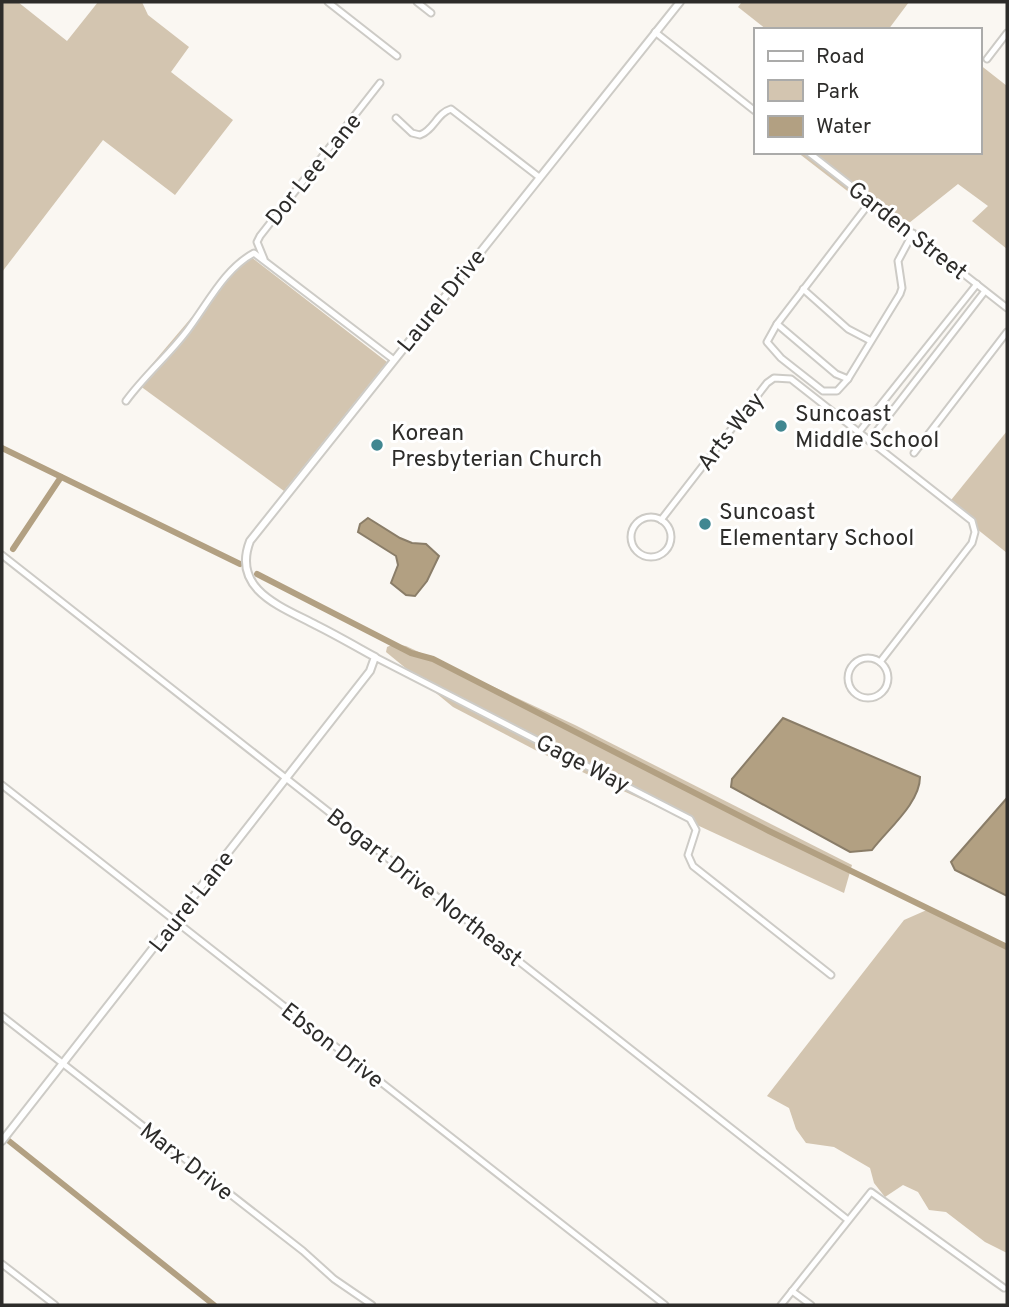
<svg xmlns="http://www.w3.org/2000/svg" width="1009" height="1307" font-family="Overpass,sans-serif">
	<rect width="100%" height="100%" fill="#faf7f2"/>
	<g fill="#d3c5b0">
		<polygon points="2,2 18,2 67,41 98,2 142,2 148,15 189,47 171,72 233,120 175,195 103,140 2,272"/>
		<polygon points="742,2 909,2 888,30 767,30 738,7"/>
		<polygon points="979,64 1007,86 1007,249 972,221 988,206 958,184 899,231 797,152 979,152"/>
		<polygon points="246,253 387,362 284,491 136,383"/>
		<polygon points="1007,431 1007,553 947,505"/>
		<polygon points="394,644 406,646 575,725 852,865 844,893 539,752 453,707 386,652 387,647"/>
		<polygon points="929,909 1007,948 1007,1253 985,1242 946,1212 929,1210 918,1192 903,1185 885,1197 874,1183 870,1168 834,1147 806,1143 796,1129 789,1108 767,1096 904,920"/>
	</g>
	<g fill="#b2a082" stroke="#8a7d68" stroke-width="2">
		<polygon points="368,518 400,538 412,543 426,544 439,556 427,581 415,596 406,595 391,583 398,565 396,556 358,532 360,524"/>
		<path d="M 783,718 L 920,777 C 920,803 888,829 872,850 L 850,852 L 731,787 L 732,779 Z"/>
		<polygon points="1007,798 1007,896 955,870 951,862"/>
	</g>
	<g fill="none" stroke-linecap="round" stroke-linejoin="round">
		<g stroke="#b2a082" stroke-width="6">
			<polyline points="2,448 240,564"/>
			<polyline points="13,549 61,477"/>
			<polyline points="257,574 411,653 433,659 769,831 1007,947"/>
			<polyline points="9,1141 214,1305"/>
		</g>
		<defs>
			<g id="minor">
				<polyline points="328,2 397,56"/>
				<polyline points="417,2 431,13"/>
				<polyline points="655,32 755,111"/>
				<polyline points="987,59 1007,33"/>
				<path d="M 396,118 L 412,133 L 420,135 C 434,130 437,113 451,109 L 539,177"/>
				<polyline points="808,152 1007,308"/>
				<polyline points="871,201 777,324 767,342 781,358 823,391 837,391 848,379 900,294 902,288 898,261 913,233"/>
				<polyline points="264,259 257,242 260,236 380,83"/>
				<polyline points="803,289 848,329 869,340"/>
				<polyline points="777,324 836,374 848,379"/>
				<path d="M 126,401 C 145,375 168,356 187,331 C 207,305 224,269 254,253 L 394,360"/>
				<polyline points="859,432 977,284"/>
				<polyline points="869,441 985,291"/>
				<polyline points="914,453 1007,332"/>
				<circle cx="651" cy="537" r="20"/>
				<polyline points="661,520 767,383 774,378 791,379 972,521 975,532 972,543 880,662"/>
				<polyline points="2,555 848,1220"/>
				<polyline points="375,657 690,819 696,830 688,855 693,866 831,975"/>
				<circle cx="868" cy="678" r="20"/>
				<polyline points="2,785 665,1305"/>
				<polyline points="2,1016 303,1251 334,1279 372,1305"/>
				<polyline points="2,1264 55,1305"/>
				<polyline points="792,1291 811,1305"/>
				<polyline points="781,1305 871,1192 1004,1288"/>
			</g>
			<path id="tertiary" d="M 2,1141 L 370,671 L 375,657 C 355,646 336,635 316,625 C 282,607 231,590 250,541 L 680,2"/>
		</defs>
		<use href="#minor" stroke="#cdcbc6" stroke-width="9"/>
		<use href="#tertiary" stroke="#cdcbc6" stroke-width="10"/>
		<use href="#minor" stroke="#fff" stroke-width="5"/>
		<use href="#tertiary" stroke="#fff" stroke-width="6"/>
	</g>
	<g fill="#418791" stroke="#fff" stroke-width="2.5">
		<circle cx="781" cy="426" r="7"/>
		<circle cx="377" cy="445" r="7"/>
		<circle cx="705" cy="524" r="7"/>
	</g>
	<g text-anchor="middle" stroke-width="6" stroke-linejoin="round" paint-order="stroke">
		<g font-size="23" fill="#2d2c2a" stroke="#fff">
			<text transform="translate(313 169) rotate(-51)" y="8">Dor Lee Lane</text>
			<text transform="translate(908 230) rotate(38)" y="8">Garden Street</text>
			<text transform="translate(441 300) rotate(-51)" y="8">Laurel Drive</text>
			<text transform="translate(730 431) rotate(-52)" y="8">Arts Way</text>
			<text transform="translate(583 763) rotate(27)" y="8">Gage Way</text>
			<text transform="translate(425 887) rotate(38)" y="8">Bogart Drive Northeast</text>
			<text transform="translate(191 901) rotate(-52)" y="8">Laurel Lane</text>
			<text transform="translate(333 1045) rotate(38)" y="8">Ebson Drive</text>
			<text transform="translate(187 1161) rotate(38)" y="8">Marx Drive</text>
		</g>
		<g font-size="23" fill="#2d2c2a" stroke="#fff" text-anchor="start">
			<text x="795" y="421">Suncoast<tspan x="795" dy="26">Middle School</tspan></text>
			<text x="391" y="440">Korean<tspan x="391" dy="26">Presbyterian Church</tspan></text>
			<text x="719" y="519">Suncoast<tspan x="719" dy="26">Elementary School</tspan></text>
		</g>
	</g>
	<rect width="1009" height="1307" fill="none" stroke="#2d2c2a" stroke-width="7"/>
	<rect x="754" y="28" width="228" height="126" fill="#ffffff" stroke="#ababaa" stroke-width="2"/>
	<rect x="768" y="51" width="35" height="10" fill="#ffffff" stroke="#ababaa" stroke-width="2"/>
	<text x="816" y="63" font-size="21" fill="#2d2c2a">Road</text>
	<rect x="768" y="80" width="35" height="21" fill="#d3c5b0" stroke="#ababaa" stroke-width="2"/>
	<text x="816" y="98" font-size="21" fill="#2d2c2a">Park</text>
	<rect x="768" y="116" width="35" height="21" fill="#b2a082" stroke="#ababaa" stroke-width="2"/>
	<text x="816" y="133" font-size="21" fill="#2d2c2a">Water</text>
</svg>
